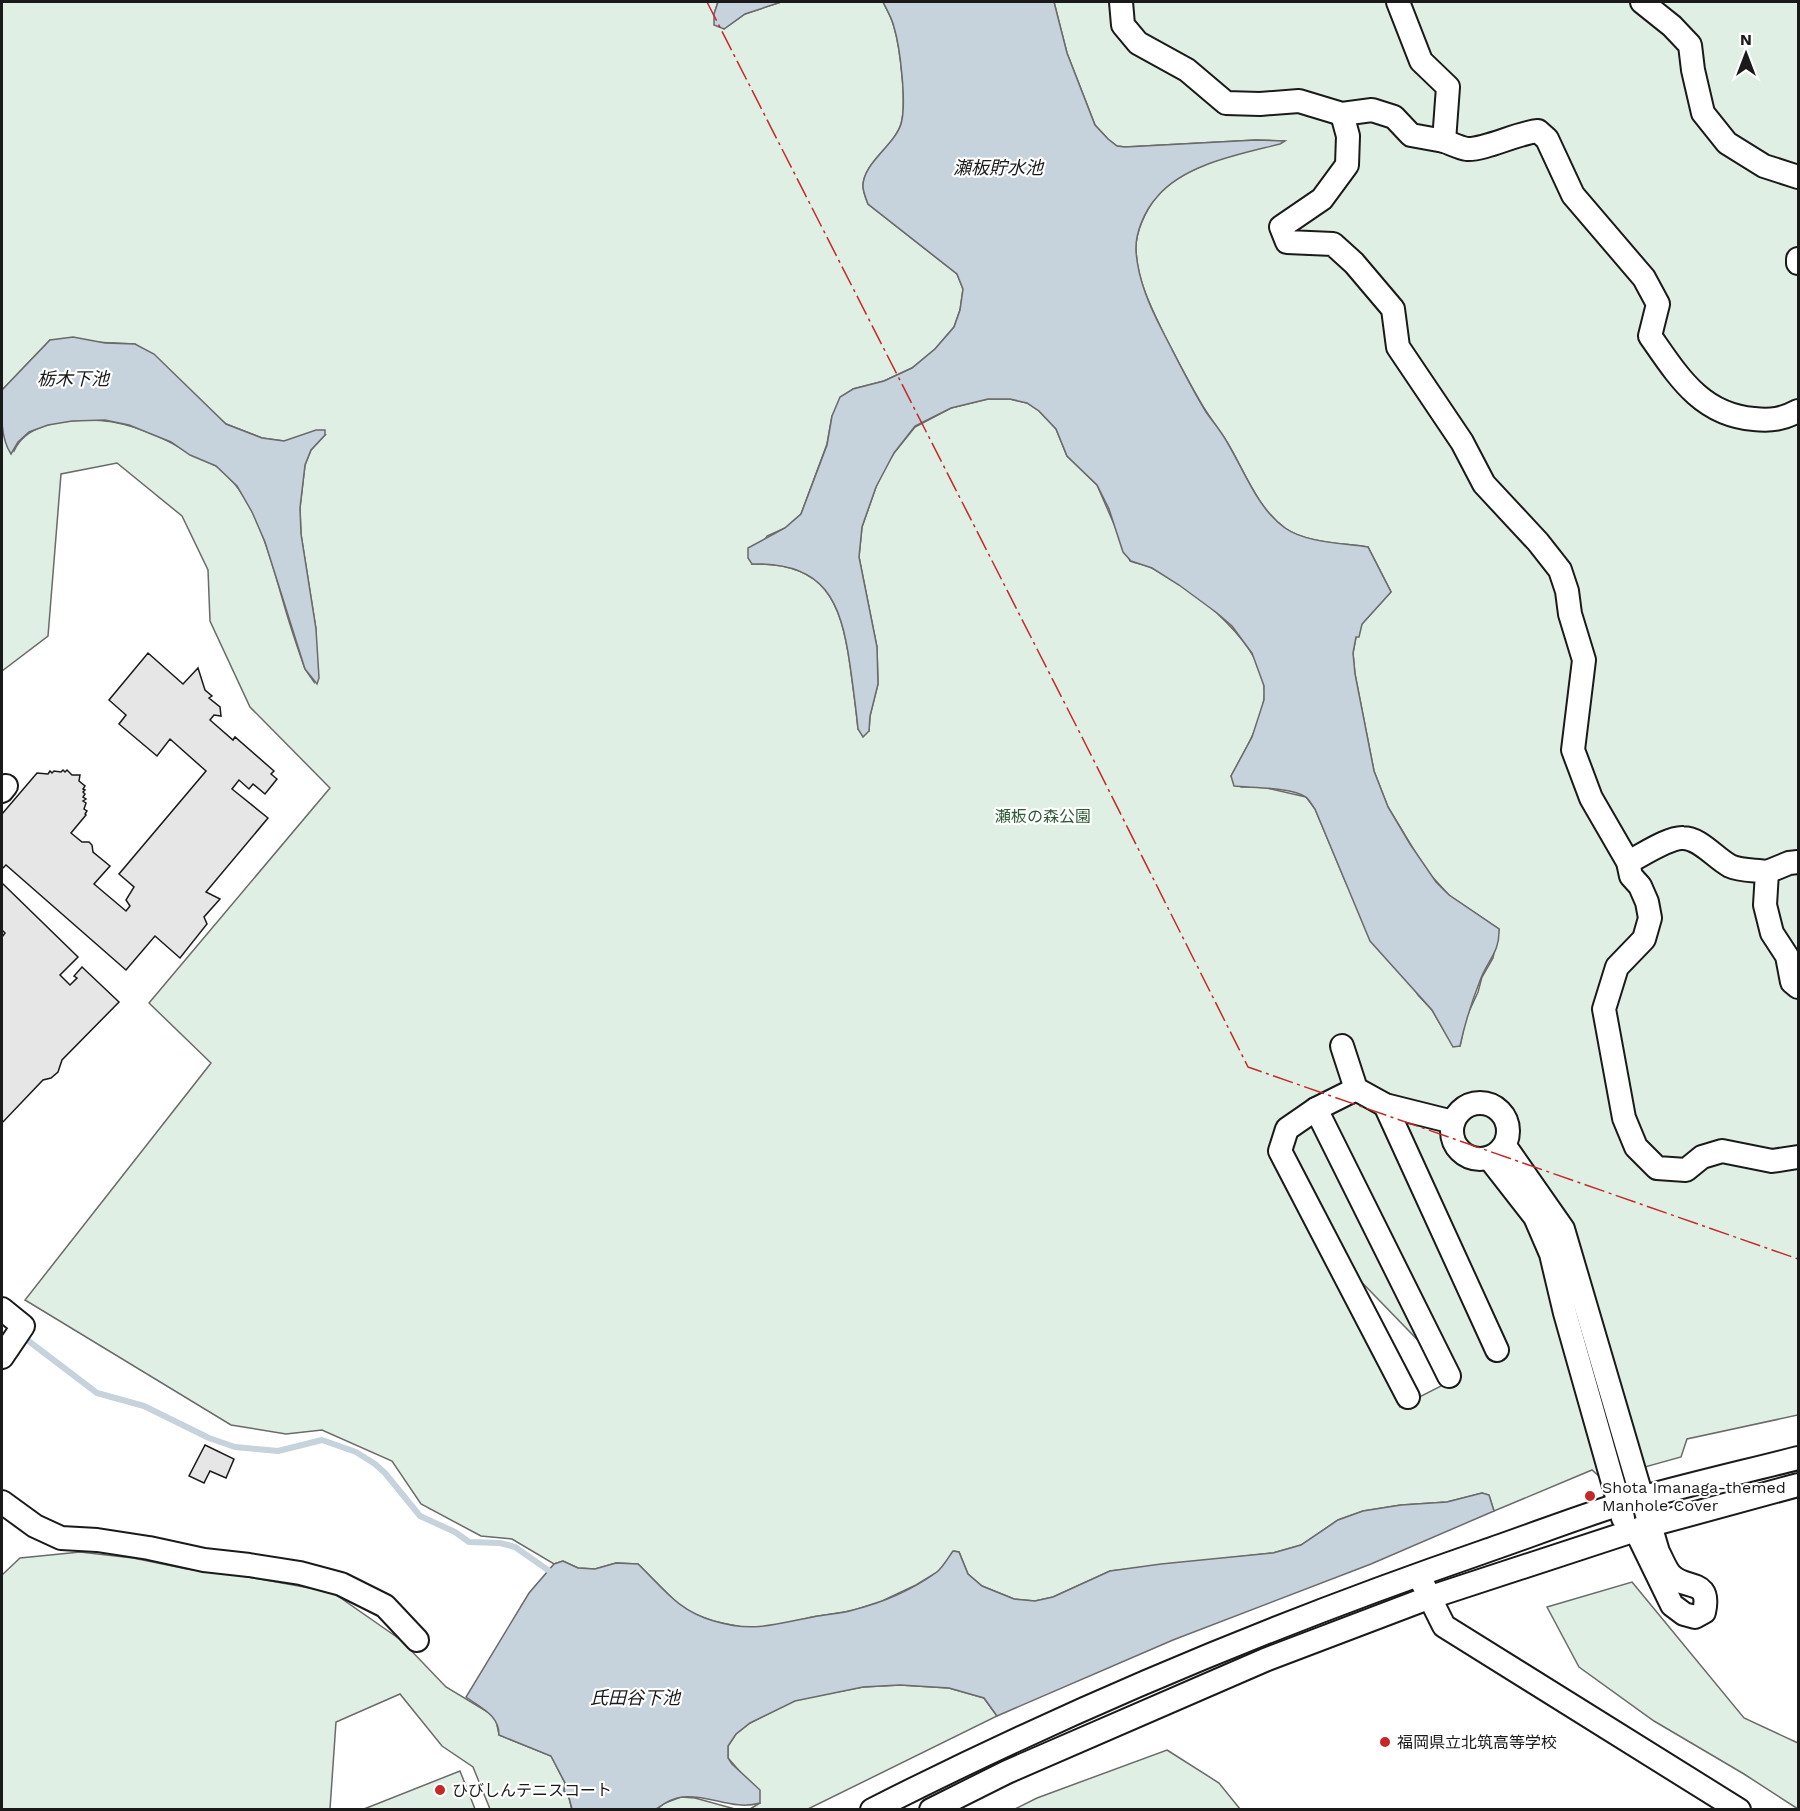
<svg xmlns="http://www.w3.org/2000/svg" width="1800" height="1811" font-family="'Work Sans','Noto Sans JP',sans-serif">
	<rect width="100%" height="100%" fill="#fff"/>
	<g fill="#e0efe3" stroke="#6a6a6a" stroke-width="1.5" fill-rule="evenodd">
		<path d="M 2,2 L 718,2 L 714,14 L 724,29 L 745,14 L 781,2 L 883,2 C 887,10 892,18 894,27 C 900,47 907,104 901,124 C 894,146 863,163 863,186 C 863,192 866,199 868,204 L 957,274 L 963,289 L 960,310 L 954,327 L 935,349 L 912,368 L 884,381 L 853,389 L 832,416 L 827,444 L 801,514 L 785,528 L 767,536 L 752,564 C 825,562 841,601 850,665 C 853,687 856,708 858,729 L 869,731 L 870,716 L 878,684 L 877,647 L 859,557 L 862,527 L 876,487 L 884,469 L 894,453 L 915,427 L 951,408 L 988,399 L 1010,399 L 1027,403 L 1039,411 L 1056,429 L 1067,456 L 1097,485 L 1130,561 C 1138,564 1146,565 1152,568 C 1193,588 1271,648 1264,699 C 1260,727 1244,752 1231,776 L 1241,787 L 1262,787 L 1306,797 L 1315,809 L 1346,883 L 1418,995 L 1432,1010 L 1453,1046 L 1460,1046 L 1466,1018 L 1478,992 L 1482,977 L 1493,958 L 1499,929 L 1449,895 L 1426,870 L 1388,807 L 1374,771 L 1355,674 L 1353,653 L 1356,637 L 1362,624 L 1391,592 L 1368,547 C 1343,543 1306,543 1285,528 C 1257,508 1244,470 1227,442 C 1220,431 1213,422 1206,411 C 1191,387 1178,361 1165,336 C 1152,309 1137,281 1136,250 C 1135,232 1146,210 1157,196 C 1185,163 1244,153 1285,141 L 1256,140 L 1125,147 L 1117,146 L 1108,139 L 1095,125 L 1067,53 L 1054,2 L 1798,2 L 1798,1415 L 1687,1439 L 1681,1457 L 1602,1479 L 1592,1470 L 1494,1511 L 1489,1495 L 1482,1493 L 1447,1502 L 1401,1505 L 1363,1511 L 1338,1520 L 1301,1545 L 1273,1553 L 1110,1571 L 1053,1597 L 1035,1601 L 1014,1599 L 982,1586 L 968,1574 L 959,1552 L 954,1551 L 939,1571 L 916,1585 L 882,1601 L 851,1611 L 812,1617 L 771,1627 L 741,1627 L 713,1621 L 694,1614 L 680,1606 L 638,1564 L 616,1563 L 595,1569 L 578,1568 L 563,1561 L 554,1564 L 512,1539 L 481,1536 L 421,1504 L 392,1461 L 322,1430 L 286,1434 L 231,1425 L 25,1300 L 211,1063 L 149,1003 L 330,788 L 250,707 L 210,621 L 208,570 L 182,516 L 117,463 L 61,474 L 48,636 L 2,671 L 2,428 L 14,451 C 26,425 58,421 85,420 C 120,419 154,432 184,450 C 194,457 207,460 216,466 C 258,497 271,562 285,608 C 291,629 298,649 305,669 L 314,682 L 316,629 L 301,534 L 300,508 L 305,465 L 311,450 L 325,435 L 284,441 L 262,438 L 226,424 L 135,344 L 50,340 L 2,390 ZM 1274,1155 L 1344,1264 L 1439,1362 L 1447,1383 L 1400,1407 Z"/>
		<polygon points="80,1552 133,1558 187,1569 231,1574 332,1592 401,1640 446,1687 491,1714 496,1720 499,1735 551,1756 565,1783 564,1791 568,1794 572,1810 490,1809 473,1767 442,1746 400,1694 336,1722 330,1809 2,1810 2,1575 20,1558"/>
		<polygon points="1632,1582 1744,1718 1798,1743 1798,1809 1744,1774 1654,1721 1579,1667 1547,1607"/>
		<polygon points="900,1685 949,1688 984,1698 997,1716 808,1809 750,1809 760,1803 742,1774 728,1758 728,1746 736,1734 750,1723 795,1700 863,1687"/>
		<polygon points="1167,1750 1219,1783 1240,1809 1015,1809 1037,1798"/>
		<polygon points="460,1771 475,1809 364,1809"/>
		<polygon points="681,1797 695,1798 735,1809 656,1810 665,1803"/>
	</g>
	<g fill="#c6d2dc" stroke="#6a6a6a" stroke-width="1.5">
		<polygon points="718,2 781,2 745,14 724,29 714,25 714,14"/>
		<path d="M 883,2 L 1054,2 L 1067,53 L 1095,125 L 1108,139 L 1117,146 L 1125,147 L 1256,140 L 1285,141 L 1280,144 C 1241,154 1184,164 1157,197 C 1145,210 1135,233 1136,251 C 1138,280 1150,307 1163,332 C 1177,359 1190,386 1206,412 C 1213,422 1221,431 1227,442 C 1244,470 1257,508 1285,528 C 1306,543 1343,543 1368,547 L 1391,592 L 1362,624 L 1359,637 L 1356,637 L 1353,653 L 1355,674 L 1374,771 L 1388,807 L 1410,844 L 1436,882 L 1449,895 L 1499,929 C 1500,951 1489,959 1481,978 C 1472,1001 1465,1022 1460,1046 L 1453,1047 L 1432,1010 L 1370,941 L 1315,809 C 1312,805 1309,799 1306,797 C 1291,787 1252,788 1234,786 L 1231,776 L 1252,737 L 1264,700 L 1264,686 L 1252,653 L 1232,626 L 1217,613 L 1179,585 L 1152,568 L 1131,561 L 1123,552 L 1109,509 L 1097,485 L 1067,456 L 1056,429 L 1039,411 L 1027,403 L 1010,399 L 988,399 L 951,408 L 915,426 L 894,453 L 876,487 L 862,527 L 859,557 L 877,647 L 878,684 L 870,716 L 869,731 L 863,737 L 858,729 C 856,708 853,687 850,665 C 841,601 825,562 752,564 L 748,558 L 748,548 L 785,528 L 801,514 L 827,445 L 832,416 L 840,397 L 853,389 L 884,381 L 912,368 L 935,349 L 954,327 L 960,310 L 963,289 L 957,274 L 868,204 C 866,199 863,191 863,186 C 863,163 894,146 901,124 C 907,104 900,47 894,27 C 892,18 887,10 883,2 Z"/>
		<path d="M 73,337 L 105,343 L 135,344 L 154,354 L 226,424 L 262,438 L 284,441 L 316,430 L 325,430 L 325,435 L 311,450 L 305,465 L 300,508 L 301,534 L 316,629 L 319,678 L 317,684 L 305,669 L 265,542 L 252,512 L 237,486 L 216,466 L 190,455 L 171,442 L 129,425 L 105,420 L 72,421 L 48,425 L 29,432 L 18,442 L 11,454 C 0,438 1,410 2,390 L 50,340 Z"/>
		<path d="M 1482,1493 L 1489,1495 L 1494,1511 L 1371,1564 L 1173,1640 L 997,1716 L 984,1698 L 949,1688 L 900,1685 L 863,1687 L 795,1701 L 750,1723 L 736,1734 L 728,1746 L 728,1758 L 732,1764 L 760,1790 L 760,1803 C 733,1811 710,1794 682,1797 C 672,1798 663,1804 656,1809 L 572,1809 L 568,1794 L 564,1791 L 565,1783 L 551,1756 L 499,1735 C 499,1715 481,1708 466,1697 L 529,1593 L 554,1564 L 563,1561 L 578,1568 L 595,1569 L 616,1563 L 638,1564 C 663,1588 678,1611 714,1621 C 754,1633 774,1624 813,1617 C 826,1614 840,1614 853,1610 C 882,1603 912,1590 937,1572 C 943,1567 948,1558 953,1551 L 959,1552 L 968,1574 L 982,1586 L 1014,1599 L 1035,1601 L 1053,1597 L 1110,1571 L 1161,1564 L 1273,1553 L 1301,1545 L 1338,1520 L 1363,1511 L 1401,1505 L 1447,1502 Z"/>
	</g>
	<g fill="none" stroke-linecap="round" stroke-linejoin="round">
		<polyline stroke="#c6d2dc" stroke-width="6" points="22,1336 97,1393 144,1406 209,1438 235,1447 278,1451 322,1440 356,1452 375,1464 385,1473 420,1516 455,1532 469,1542 500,1543 515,1547 548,1570"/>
	</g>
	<g fill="#e6e6e6" stroke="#1a1a1a" stroke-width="1.5">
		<polygon points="148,653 183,684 198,668 205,690 212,696 209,698 220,707 221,716 214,715 210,720 233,740 235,737 274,771 271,774 277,779 265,794 253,784 249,789 239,780 232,789 268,818 206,892 220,899 204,917 207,924 180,958 155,936 126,970 6,865 2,869 2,814 37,773 48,774 50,771 52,773 54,771 61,772 63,770 65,772 67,770 72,775 80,775 79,781 85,786 83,789 85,790 83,792 85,794 83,797 86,799 83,801 86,803 84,809 87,811 85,814 86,815 71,833 82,842 89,842 92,845 93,852 110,866 94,884 126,911 130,906 126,900 134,887 119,874 206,771 170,739 157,756 119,724 126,715 109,700"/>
		<polygon points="2,883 78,957 60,975 70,985 77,978 74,976 82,967 119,1002 62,1060 58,1072 51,1078 43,1080 2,1123 2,937 5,933 2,930"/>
		<polygon points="205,1445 234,1459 226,1478 210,1471 204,1483 189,1476"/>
	</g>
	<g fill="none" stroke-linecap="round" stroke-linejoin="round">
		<defs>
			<g id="minor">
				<polyline points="1121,2 1123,25 1138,43 1187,70 1226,103 1260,104 1299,101 1342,114 1372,110 1394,117 1411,135 1444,141 1448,87 1421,61 1398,2"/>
				<polyline points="1642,2 1672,26 1690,45 1693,70 1703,113 1727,143 1764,166 1798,177"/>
				<polyline points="1342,114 1348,136 1347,165 1322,199 1281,227 1287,242 1333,244 1354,263 1393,309 1398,347 1462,442 1484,484 1538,542 1560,570 1567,591 1570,614 1584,660 1573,750 1591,798 1628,862 1631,876 1640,886 1647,902 1650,918 1644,939 1617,967 1604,1009 1624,1118 1636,1147 1657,1168 1686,1170 1702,1157 1722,1151 1772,1161 1798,1157"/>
				<path d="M 1444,141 C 1450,143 1460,148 1467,149 C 1485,150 1517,133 1538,131 L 1547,139 L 1573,195 L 1644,278 L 1658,304 L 1650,336 C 1678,376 1701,415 1754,419 C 1771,421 1783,419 1798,411"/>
				<polyline points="1798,259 1798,263"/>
				<polyline points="2,791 6,786"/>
				<path d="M 1628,862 C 1641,856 1669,837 1683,838 C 1700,838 1715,858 1730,866 C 1741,871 1756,870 1767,872 L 1765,905 L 1772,933 L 1787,956 L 1792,982 L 1798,987"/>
				<polyline points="1767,872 1789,863 1798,862"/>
				<polyline points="1342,1046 1356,1089 1385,1105 1453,1122"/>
				<polyline points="1356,1089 1316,1109 1287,1129 1280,1151 1408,1397"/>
				<circle cx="1480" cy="1131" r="28"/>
				<polyline points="1385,1105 1497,1350"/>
				<polyline points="1316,1109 1449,1376"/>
				<path d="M 1505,1146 L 1563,1229 L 1658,1552 C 1662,1559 1665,1568 1670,1574 C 1684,1591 1712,1577 1704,1612 L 1695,1617 L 1684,1614 L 1672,1605 L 1636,1531"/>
				<polyline points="1489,1158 1535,1217 1551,1254 1565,1313 1623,1518"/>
				<polyline points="2,1309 23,1326 2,1357"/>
				<polyline points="2,1502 35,1526 61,1538 97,1540 149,1548 204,1560 249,1565 300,1573 341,1584 385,1606 417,1640"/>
				<polyline points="1423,1584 1444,1626 1739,1810"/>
				<path d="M 872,1810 C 1069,1710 1274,1624 1483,1552 C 1536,1534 1590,1512 1644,1497 C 1695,1483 1747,1471 1798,1458"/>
				<polyline points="931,1810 1007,1772 1265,1660 1428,1598 1651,1525 1798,1485"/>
			</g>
		</defs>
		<use href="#minor" stroke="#1a1a1a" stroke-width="26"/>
		<use href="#minor" stroke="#fff" stroke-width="22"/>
		<polyline stroke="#c62828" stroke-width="1.5" stroke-dasharray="21 4.5 3 4.5" stroke-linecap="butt" points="707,2 1086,745 1248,1067 1798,1259"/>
	</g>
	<g fill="#c62828" stroke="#fff" stroke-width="2">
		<circle cx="1590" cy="1496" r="6"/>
		<circle cx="1385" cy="1742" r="6"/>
		<circle cx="440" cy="1790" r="6"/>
	</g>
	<g text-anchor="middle" stroke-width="4.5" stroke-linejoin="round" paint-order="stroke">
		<g font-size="16" fill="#2b5a34" stroke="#fff">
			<text x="1043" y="822">瀬板の森公園</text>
		</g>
		<g font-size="16" fill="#1a1a1a" stroke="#fff" text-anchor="start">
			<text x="1602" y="1493">Shota Imanaga-themed<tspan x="1602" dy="18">Manhole Cover</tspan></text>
			<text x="1397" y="1748">福岡県立北筑高等学校</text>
			<text x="452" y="1796">ひびしんテニスコート</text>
		</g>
		<g font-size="18" font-style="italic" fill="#1a1a1a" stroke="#fff">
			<text x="998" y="174">瀬板貯水池</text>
			<text x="73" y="385">栃木下池</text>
			<text x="635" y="1704">氏田谷下池</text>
		</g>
	</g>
	<rect width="1800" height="1811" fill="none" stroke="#1a1a1a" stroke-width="6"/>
	<g transform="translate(1746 54)" stroke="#ffffff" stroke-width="4.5" paint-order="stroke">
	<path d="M0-4.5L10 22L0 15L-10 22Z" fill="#1a1a1a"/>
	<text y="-9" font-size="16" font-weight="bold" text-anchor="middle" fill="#1a1a1a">N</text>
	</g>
</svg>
